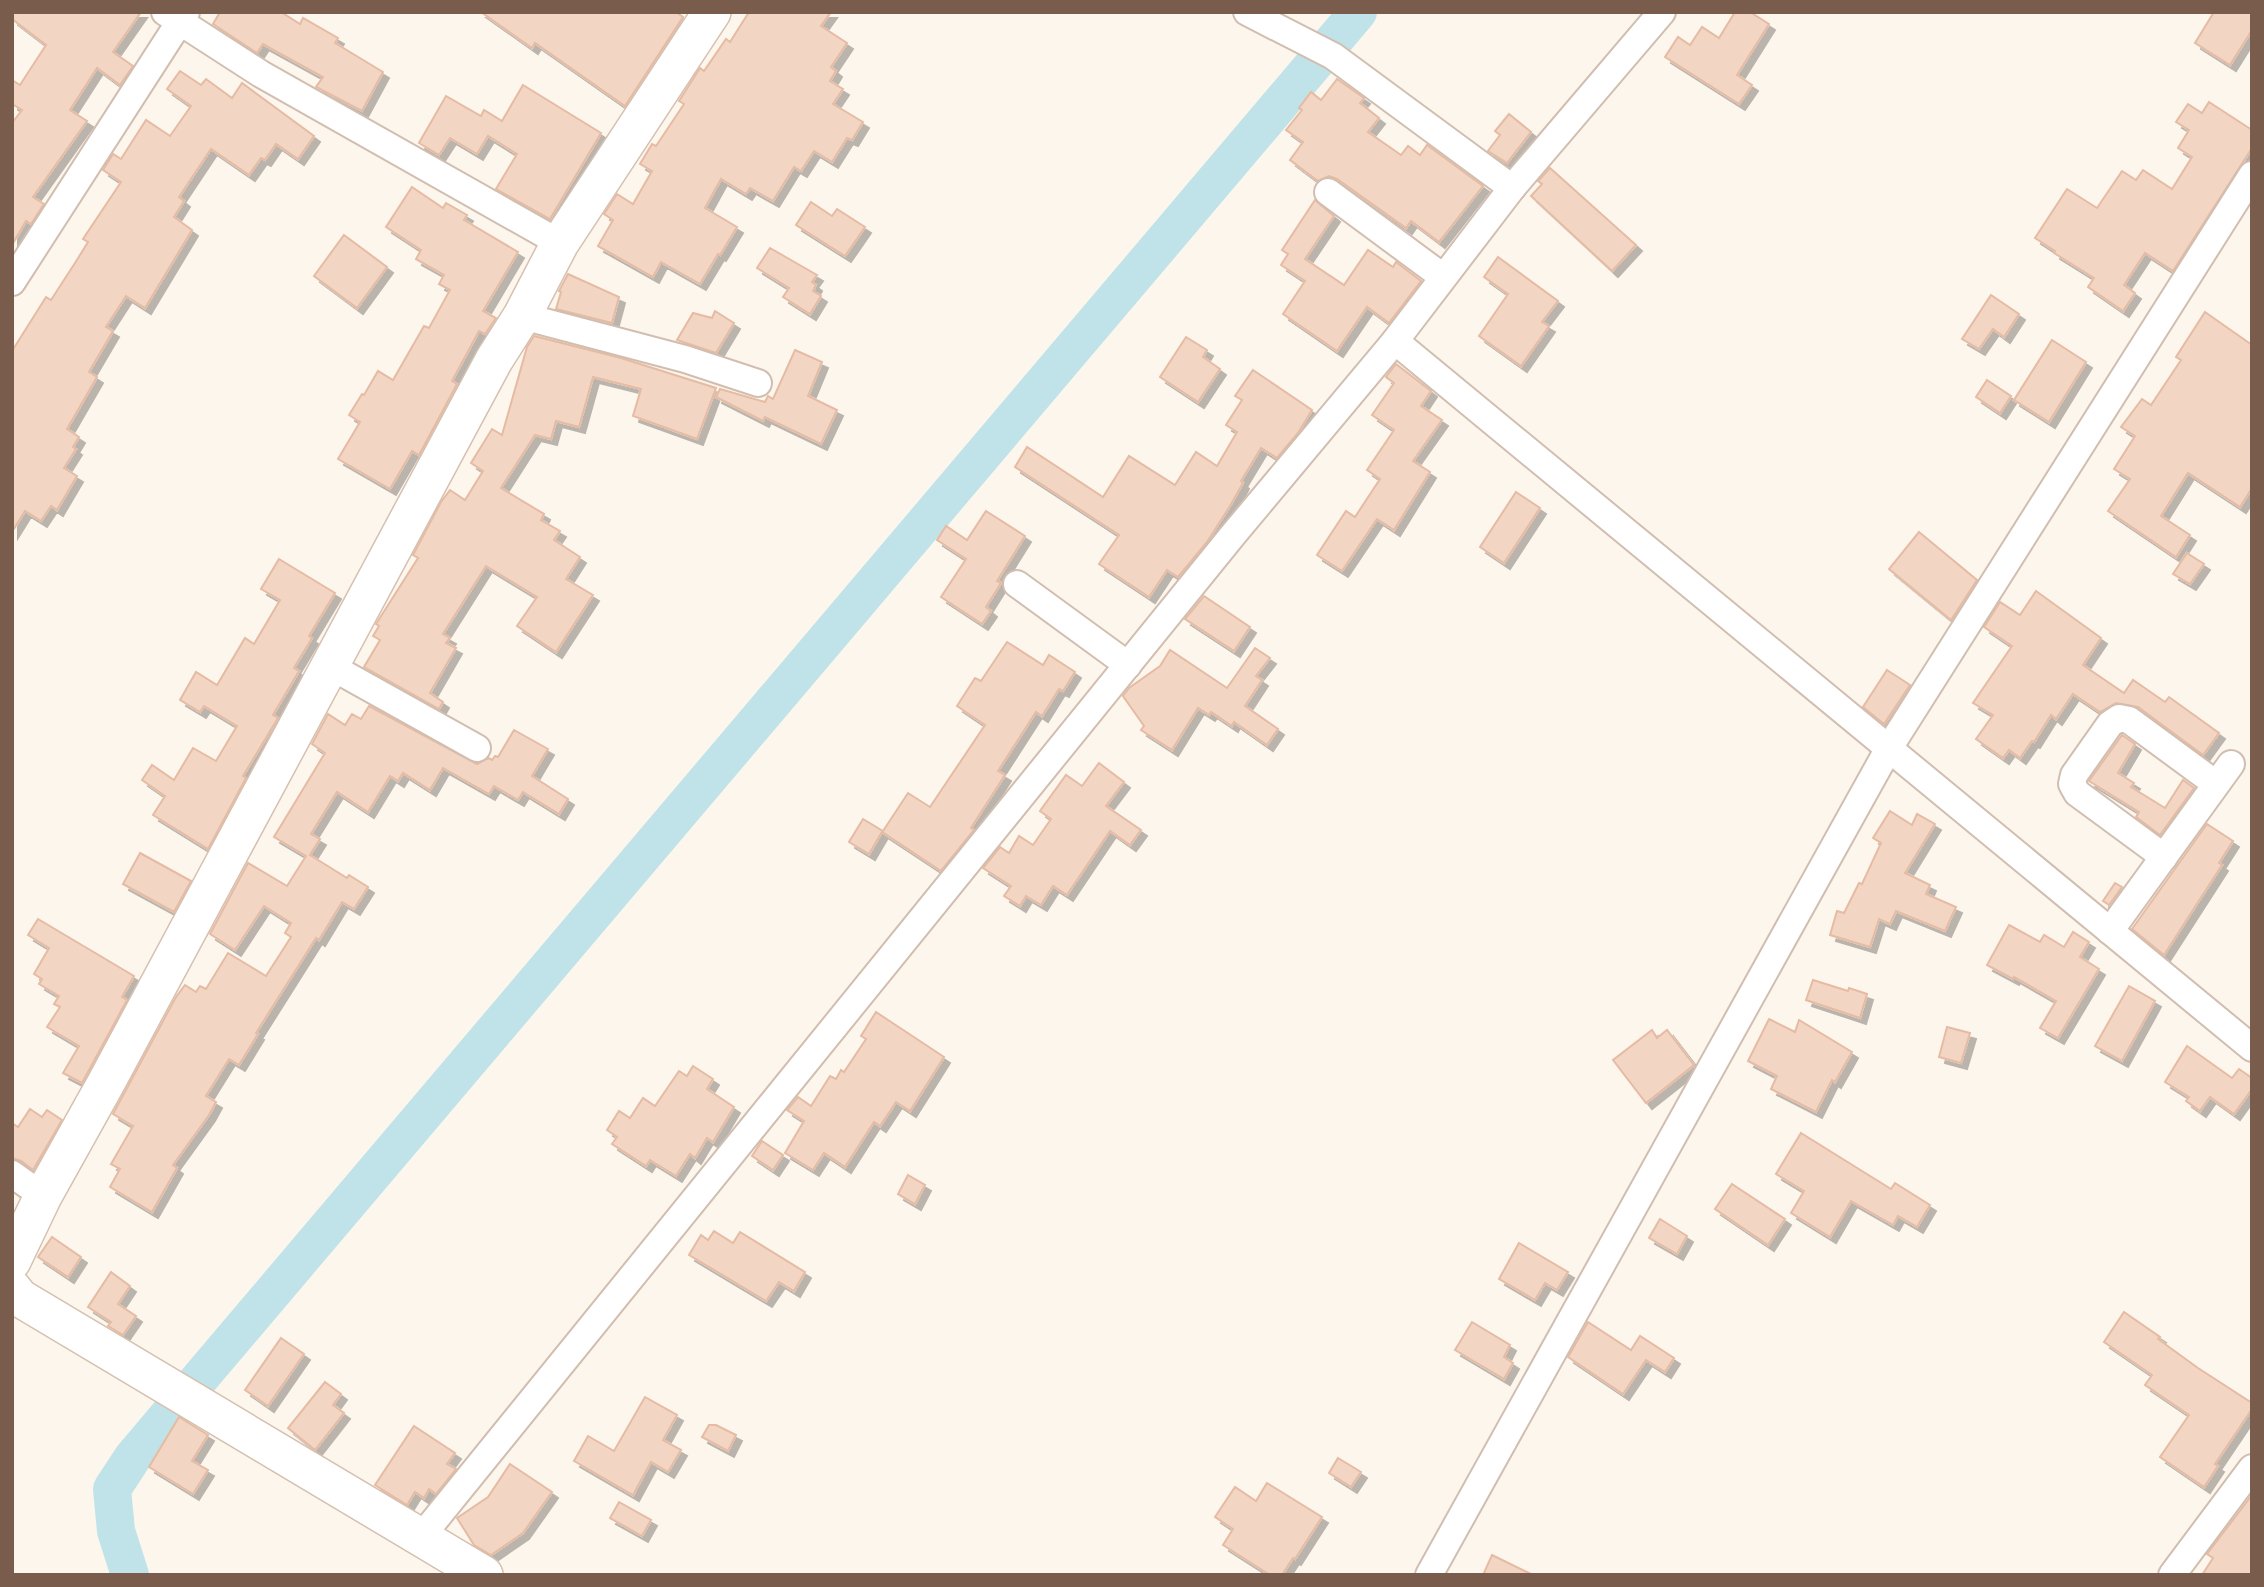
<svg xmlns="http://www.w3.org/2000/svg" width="2264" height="1587" font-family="'Fira Sans',sans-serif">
	<defs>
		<filter id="shadow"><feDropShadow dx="6" dy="6" stdDeviation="0" flood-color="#0004"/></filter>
	</defs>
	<rect width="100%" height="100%" fill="#fdf6ec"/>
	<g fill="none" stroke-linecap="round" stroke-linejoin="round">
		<polyline stroke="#bfe3e8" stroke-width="38" points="130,1575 116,1531 112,1489 133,1457 1358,12"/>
	</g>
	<g fill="#f3d5c3" stroke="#e6bba3" stroke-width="2" filter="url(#shadow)">
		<polygon points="12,12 141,12 113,52 133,66 120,85 97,68 70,110 87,121 33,197 44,204 31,224 26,221 12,245 12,123 22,110 12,104 12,80 20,85 46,45 12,19"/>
		<polygon points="220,12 281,12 300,24 303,18 338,38 335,43 383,72 362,111 316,87 323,77 263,44 257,53 213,24"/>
		<polygon points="481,12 676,12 683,17 625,106 535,43 532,48"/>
		<polygon points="749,12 831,12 821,26 847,43 831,67 836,71 830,81 843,89 833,104 863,122 852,140 847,138 832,162 814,151 801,171 794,167 773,201 750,188 746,194 721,179 705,208 737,227 720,255 718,254 700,284 661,262 653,277 598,246 613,220 604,214 617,194 633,204 652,171 640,164 652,144 656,146 684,104 679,101 700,68 704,71 726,39 730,42"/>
		<polygon points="1735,12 1750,12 1769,24 1737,75 1752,85 1739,104 1665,57 1678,37 1690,45 1702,27 1719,38"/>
		<polygon points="2214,12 2252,12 2252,30 2230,65 2195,43"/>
		<polygon points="180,71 201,85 206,79 232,98 242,83 314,136 298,159 276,144 265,160 261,158 249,175 211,149 179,197 184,201 174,217 192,230 145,308 126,296 106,327 113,331 89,372 97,377 67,429 79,437 73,447 76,449 64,468 77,476 57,510 51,506 41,521 25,511 12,532 12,351 46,297 51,300 75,263 88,242 83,239 121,182 103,170 113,154 121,159 146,120 170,136 191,106 167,89"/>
		<polygon points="1337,79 1364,98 1360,103 1379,118 1368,132 1401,155 1408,146 1420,155 1427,145 1483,186 1439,242 1411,221 1406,228 1337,179 1329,176 1318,181 1290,160 1303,142 1286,130 1302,110 1299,108 1311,92 1321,100"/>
		<polygon points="523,85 601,133 550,219 496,189 517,154 488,136 477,154 450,138 439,155 419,143 446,96 481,116 484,110 502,121"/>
		<polygon points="2209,102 2252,130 2252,148 2173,271 2145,253 2124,285 2135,293 2123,311 2088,287 2094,278 2054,253 2055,251 2035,238 2067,189 2097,208 2122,171 2136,180 2143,170 2172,189 2192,157 2178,148 2189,130 2176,122 2188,104 2202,113"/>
		<polygon points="1509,114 1531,132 1507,163 1488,151 1500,135 1495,131"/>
		<polygon points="1550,168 1636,245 1612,271 1531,196 1542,184 1538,181"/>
		<polygon points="412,187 443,208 446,203 467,215 464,220 518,252 483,311 496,318 485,334 479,331 452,381 457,384 419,455 412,451 390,489 338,459 360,422 349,415 362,394 364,395 378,371 393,380 424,326 429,328 450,290 439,284 444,275 416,259 421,250 386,227"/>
		<polygon points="1315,200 1334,216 1305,259 1344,285 1368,250 1393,267 1396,262 1421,281 1389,323 1367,307 1337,351 1283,314 1305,281 1281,265 1288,254 1282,250"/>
		<polygon points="811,202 832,216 837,209 865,227 845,256 796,225"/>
		<polygon points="344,235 387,267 357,308 314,276"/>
		<polygon points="770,248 817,275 812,282 816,285 813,291 821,296 810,314 783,297 789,288 757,268"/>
		<polygon points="1498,257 1558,301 1542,322 1549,326 1521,366 1479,336 1508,294 1484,277"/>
		<polygon points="568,274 619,297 612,323 556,309 561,292 559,291"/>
		<polygon points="1991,295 2019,314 2004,337 1993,329 1979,349 1962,339"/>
		<polygon points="715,311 734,323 716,353 677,340 693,313 712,318"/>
		<polygon points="2205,312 2252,345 2252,488 2240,507 2188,473 2161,516 2190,535 2176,557 2108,511 2130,479 2114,469 2135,436 2121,427 2142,399 2151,405 2181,360 2176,357"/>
		<polygon points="534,336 621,358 716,388 697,439 633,416 641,389 593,377 579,427 556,421 551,439 535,435 501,488 544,514 541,520 560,531 554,540 580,557 566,579 593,595 556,652 517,626 537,597 486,566 443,634 450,638 446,643 456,648 430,693 443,702 439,709 364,667 380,640 373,636 379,626 376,624 418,558 413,555 441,502 450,490 465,500 483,471 471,463 492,429 502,435 527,347"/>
		<polygon points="1186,337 1207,350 1203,357 1220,369 1198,402 1160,377"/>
		<polygon points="2052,340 2086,362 2049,422 2014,400"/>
		<polygon points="795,350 822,362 808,396 837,410 821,444 765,417 763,421 716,397 720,389 765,402 768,396 773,399"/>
		<polygon points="1396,364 1431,391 1421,406 1442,420 1413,461 1430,472 1394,530 1377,519 1342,571 1317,555 1346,511 1355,517 1380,479 1367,470 1394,430 1372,415 1394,383 1386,377"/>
		<polygon points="1253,370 1312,410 1298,433 1277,458 1261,448 1241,481 1243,483 1230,506 1207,542 1178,577 1167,570 1149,597 1099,564 1119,535 1015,467 1027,447 1103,497 1129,456 1175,485 1196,452 1217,466 1237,432 1226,425 1242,400 1235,396"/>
		<polygon points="1987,380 2011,396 2000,413 1976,397"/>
		<polygon points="1516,492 1540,508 1504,563 1480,547"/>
		<polygon points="986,511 1025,536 997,581 1001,583 986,607 991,611 982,624 941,597 966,559 937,540 946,526 967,540"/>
		<polygon points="1919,532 1977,580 1951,620 1889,569"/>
		<polygon points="2187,553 2204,564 2190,584 2173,574"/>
		<polygon points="279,559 335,593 309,636 312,638 294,668 299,671 273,715 278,718 243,776 246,778 208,849 153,815 165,796 142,780 152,765 174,780 193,748 216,761 237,726 204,706 200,712 180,700 196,672 217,685 245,638 254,644 280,600 261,589"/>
		<polygon points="2036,591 2101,638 2083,665 2124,693 2133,680 2165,702 2169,697 2219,733 2203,755 2138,707 2116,703 2100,712 2073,694 2056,719 2051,715 2034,742 2032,741 2020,758 2009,750 2003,758 1976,739 1993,715 1973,703 2012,646 1984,627 2000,602 2020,615"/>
		<polygon points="1204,596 1250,627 1234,651 1185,619"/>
		<polygon points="1007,642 1043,665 1049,655 1075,672 1063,691 1059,689 1042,716 1036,712 998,771 1005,775 971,828 974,830 941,871 882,832 869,854 849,842 863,819 883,831 908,793 930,807 985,725 957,706 975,678 981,681"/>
		<polygon points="1255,648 1270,658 1256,676 1262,680 1245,706 1278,729 1267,745 1234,722 1232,726 1211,712 1209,715 1198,708 1172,750 1141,730 1144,726 1123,696 1129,688 1160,666 1170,650 1227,688"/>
		<polygon points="1887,670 1910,685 1884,724 1863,707"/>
		<polygon points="369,706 477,764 488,758 492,760 495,756 498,757 514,730 548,749 532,776 568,799 559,814 523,792 518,800 494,786 489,794 443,768 430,790 403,773 398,781 390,776 368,812 337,792 311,834 320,839 310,855 347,878 349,875 368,887 354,909 342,902 319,940 316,938 256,1033 258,1034 239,1065 229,1059 206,1096 216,1102 209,1115 173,1165 177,1168 152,1212 110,1187 120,1169 111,1164 133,1126 113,1114 176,997 185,985 196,992 200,986 206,989 228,953 266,976 291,937 285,933 291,923 264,906 235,950 210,934 248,863 287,886 306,856 274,837 325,753 312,744 328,714 345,725 352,714 361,719"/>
		<polygon points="2122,735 2135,744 2118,773 2134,783 2131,787 2165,808 2183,780 2194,788 2160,835 2136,817 2139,812 2089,781"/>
		<polygon points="1099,763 1124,782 1106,806 1141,830 1130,845 1110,831 1067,895 1053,886 1041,905 1026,896 1020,906 1004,896 1011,886 983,868 1000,847 1009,853 1019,836 1033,845 1051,819 1040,811 1066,775 1082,786"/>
		<polygon points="1890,811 1912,825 1917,814 1935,824 1905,873 1930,885 1926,894 1956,907 1945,931 1896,911 1890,924 1879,919 1870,947 1830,935 1837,911 1844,913 1859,883 1862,884 1881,843 1873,838"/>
		<polygon points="2207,824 2233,841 2219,863 2222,865 2164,955 2132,929"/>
		<polygon points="140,853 191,881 174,912 123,884"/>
		<polygon points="2115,883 2122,887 2109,905 2103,901"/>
		<polygon points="38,919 134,976 122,997 127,1000 82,1083 63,1073 79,1046 47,1027 60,1007 54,1004 59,996 39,984 42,979 34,974 49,948 28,935"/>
		<polygon points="2009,925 2040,942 2044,935 2064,947 2073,932 2089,942 2080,957 2099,969 2058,1038 2040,1028 2056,1001 2014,977 2013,979 1987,965"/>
		<polygon points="1813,980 1848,991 1849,988 1867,994 1860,1018 1806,1000"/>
		<polygon points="2129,986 2155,1001 2122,1061 2095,1046"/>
		<polygon points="876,1012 944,1057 910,1111 896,1102 880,1126 874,1122 845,1167 824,1153 813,1170 785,1153 804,1121 787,1110 798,1097 811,1106 830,1076 836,1079 841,1070 844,1072 866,1039 861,1036"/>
		<polygon points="1769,1019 1795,1032 1799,1020 1852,1052 1835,1082 1832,1080 1816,1112 1771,1089 1777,1076 1748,1061"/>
		<polygon points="1947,1027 1970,1033 1961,1063 1939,1057"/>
		<polygon points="1652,1030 1657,1038 1667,1030 1694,1065 1646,1103 1613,1060"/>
		<polygon points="2187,1046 2232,1078 2239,1069 2252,1078 2252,1089 2234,1114 2210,1097 2200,1111 2186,1101 2189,1097 2165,1082"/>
		<polygon points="693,1066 713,1079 707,1089 734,1107 713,1142 707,1138 695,1158 690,1154 676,1176 650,1160 646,1166 612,1144 617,1137 607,1130 619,1111 630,1118 643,1098 655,1106 679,1071 687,1076"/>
		<polygon points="30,1109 42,1117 47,1110 62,1120 33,1170 21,1161 12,1158 12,1123 18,1127"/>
		<polygon points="1801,1133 1891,1189 1895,1183 1930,1205 1917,1227 1898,1216 1893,1225 1851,1201 1830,1237 1791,1213 1804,1191 1776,1174"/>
		<polygon points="762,1141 783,1155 773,1170 752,1156"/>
		<polygon points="908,1175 925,1185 915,1204 898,1194"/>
		<polygon points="1732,1184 1785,1219 1768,1245 1715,1209"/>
		<polygon points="1660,1219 1687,1236 1677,1254 1649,1238"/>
		<polygon points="714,1231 733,1243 740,1232 805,1272 794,1291 779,1282 766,1301 689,1255 701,1235 708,1240"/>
		<polygon points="52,1237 81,1257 68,1277 38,1257"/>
		<polygon points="1519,1243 1568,1272 1557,1290 1545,1283 1535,1300 1499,1279"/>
		<polygon points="111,1272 130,1286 118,1304 136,1316 123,1335 108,1326 111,1322 88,1307"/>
		<polygon points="2124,1312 2160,1337 2158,1339 2198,1368 2252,1403 2252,1409 2215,1464 2218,1466 2204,1487 2160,1457 2189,1415 2145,1385 2152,1375 2104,1342"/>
		<polygon points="1472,1322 1510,1345 1504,1357 1513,1363 1504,1379 1455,1350"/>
		<polygon points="1588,1322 1631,1350 1640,1336 1674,1358 1665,1372 1646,1360 1623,1394 1568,1357"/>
		<polygon points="281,1338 304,1354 268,1406 245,1390"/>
		<polygon points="325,1382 341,1394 333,1405 344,1413 315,1450 288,1428"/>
		<polygon points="645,1397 677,1415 663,1440 681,1450 668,1472 651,1462 633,1495 574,1461 588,1436 614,1451"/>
		<polygon points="179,1417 208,1435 192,1461 208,1470 193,1494 149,1467"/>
		<polygon points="709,1425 716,1425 736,1435 728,1451 702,1437"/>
		<polygon points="414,1426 455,1453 447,1464 456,1469 436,1494 429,1489 424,1498 415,1492 407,1505 375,1485"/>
		<polygon points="1338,1458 1361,1472 1351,1487 1329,1473"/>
		<polygon points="510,1464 552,1492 523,1533 491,1555 474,1545 457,1518 488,1497"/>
		<polygon points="1267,1483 1322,1517 1295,1559 1293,1558 1282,1575 1270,1575 1223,1545 1233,1529 1215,1517 1235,1487 1256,1501"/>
		<polygon points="2252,1495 2252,1575 2202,1575 2213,1558 2207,1554"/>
		<polygon points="619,1502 651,1520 642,1536 610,1518"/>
		<polygon points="1492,1555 1533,1575 1483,1575"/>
	</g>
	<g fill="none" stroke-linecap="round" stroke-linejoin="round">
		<defs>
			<g id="street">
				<polyline points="165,12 261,74 560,243"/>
				<polyline points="1247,12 1333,56 1512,188"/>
				<polyline points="1328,192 1443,277"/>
				<polyline points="12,282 186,12"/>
				<polyline points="522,316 685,359 758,383"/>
				<polyline points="1395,341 2252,1048"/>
				<polyline points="1017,584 1128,665"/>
				<polyline points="330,666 477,748"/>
				<polyline points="2164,857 2077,793 2072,784 2074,775 2110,724 2119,718 2129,720 2216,784"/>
				<polyline points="2110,931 2231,764"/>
				<polyline points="12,1174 43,1196"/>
				<polyline points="421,1537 1232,536 1395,341 1512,188 1662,12"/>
				<polyline points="1429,1575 1889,748 2252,175"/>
				<polyline points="2172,1575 2252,1468"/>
			</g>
			<g id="secondary">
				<polyline points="12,1261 43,1196 106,1083 494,360 522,316 560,243 712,12"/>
				<polyline points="12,1288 20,1298 484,1575"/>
			</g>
		</defs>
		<use href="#street" stroke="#d1beb0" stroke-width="30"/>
		<use href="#secondary" stroke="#d6c0b0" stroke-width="40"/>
		<use href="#street" stroke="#fff" stroke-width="26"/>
		<use href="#secondary" stroke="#fff" stroke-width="37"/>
	</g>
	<rect width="2264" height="1587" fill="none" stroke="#7a5c4d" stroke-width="28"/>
</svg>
